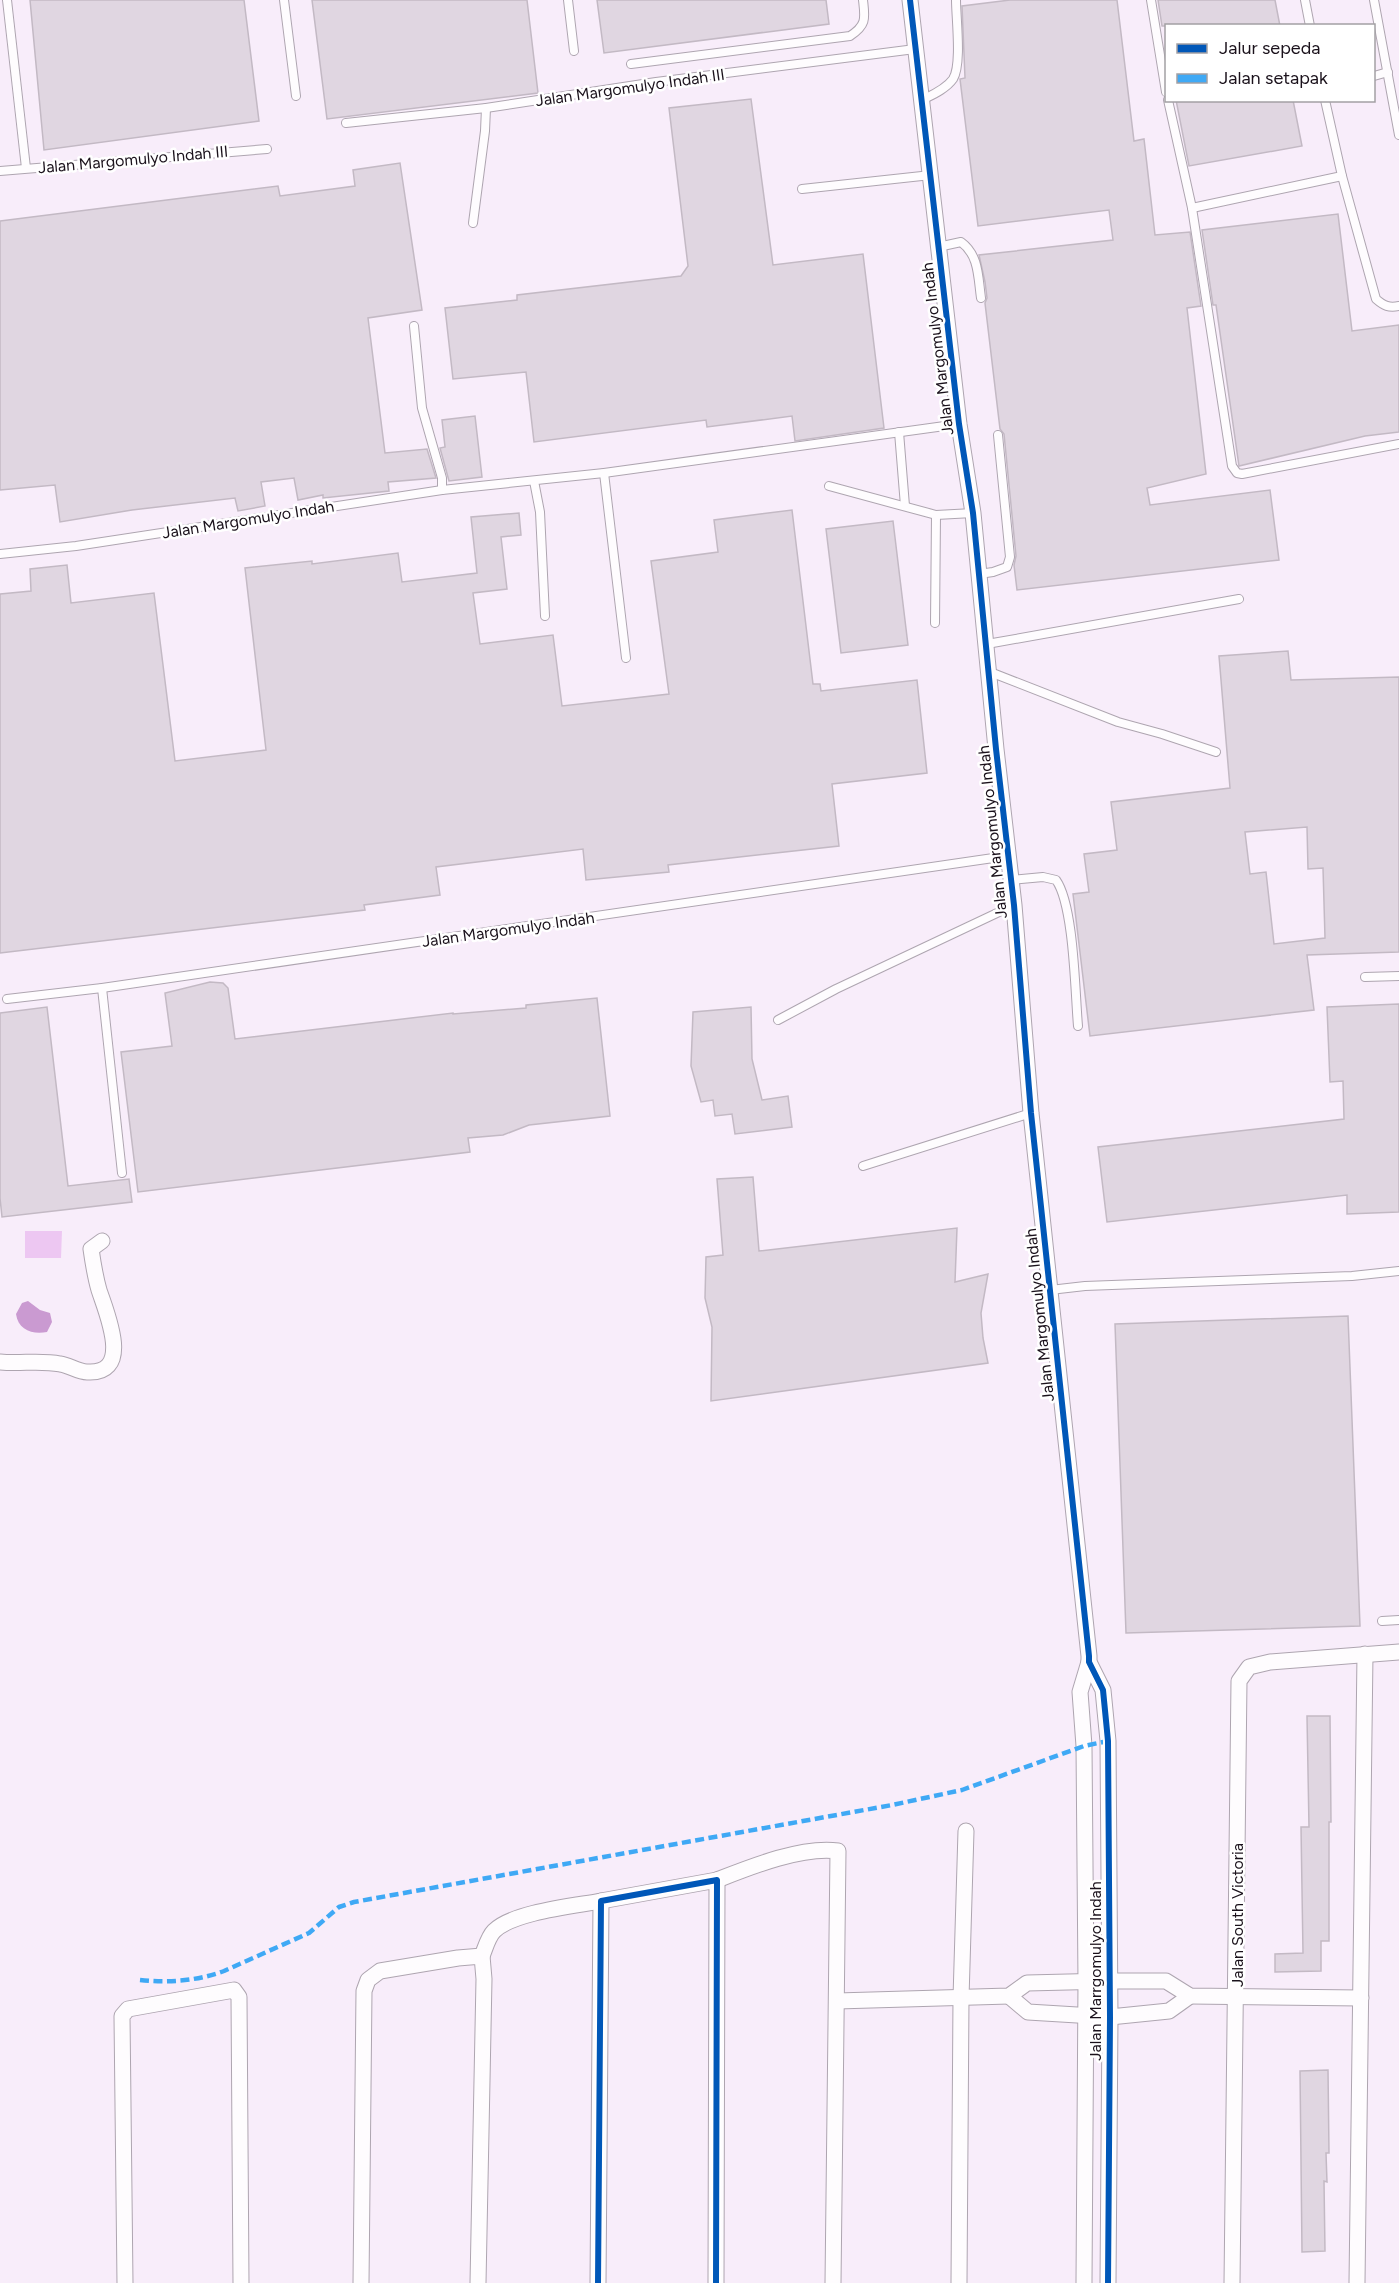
<svg xmlns="http://www.w3.org/2000/svg" width="1399" height="2283" font-family="Figtree,sans-serif">
	<rect width="100%" height="100%" fill="#f8edfa"/>
	<polygon fill="#edc7f2" points="25,1231 62,1231 61,1258 25,1258"/>
	<path fill="#ca9ad1" d="M 28,1301 L 40,1310 L 50,1313 L 52,1322 L 47,1332 C 33,1335 18,1330 16,1314 L 22,1303 Z"/>
	<g fill="#e0d6e1" stroke="#c3b9c4" stroke-width="1.5" fill-rule="evenodd">
		<polygon points="30,0 244,0 259,121 44,150"/>
		<polygon points="312,0 527,0 538,93 327,119"/>
		<polygon points="597,0 826,0 829,24 604,53"/>
		<polygon points="1010,0 1117,0 1134,141 1144,139 1155,235 1190,232 1201,306 1187,308 1206,474 1147,488 1150,505 1270,490 1279,560 1017,590 1014,565 1016,556 1004,434 1000,429 985,303 987,298 985,282 979,255 1113,240 1109,210 978,226 960,79 965,78 962,6"/>
		<polygon points="1158,0 1275,0 1280,26 1162,26"/>
		<polygon points="751,99 773,265 863,254 884,428 795,441 792,416 707,427 706,420 534,442 526,372 453,379 445,308 517,300 517,295 681,276 688,266 669,108"/>
		<polygon points="1176,100 1293,100 1302,146 1189,166"/>
		<polygon points="400,163 422,310 368,318 385,453 427,449 436,478 388,482 389,491 323,498 323,495 298,500 294,478 261,482 265,506 238,511 235,498 132,510 60,522 55,485 0,490 0,221 278,186 280,196 355,186 353,170"/>
		<polygon points="1338,214 1352,331 1399,325 1399,432 1365,436 1239,466 1216,305 1213,305 1202,230"/>
		<polygon points="475,416 482,477 449,481 440,448 445,447 442,420"/>
		<polygon points="792,510 813,684 820,684 821,691 917,680 927,773 832,784 839,846 668,865 669,872 586,880 583,849 436,867 440,895 364,905 365,910 0,953 0,594 31,591 30,569 67,565 71,603 154,593 175,761 266,750 245,568 312,561 312,564 398,553 402,582 477,573 471,517 519,513 521,535 501,537 507,589 473,593 480,644 553,635 562,706 669,694 651,561 718,552 714,520"/>
		<polygon points="893,521 908,645 841,653 826,529"/>
		<path d="M 1288,651 L 1291,680 L 1399,677 L 1399,952 L 1307,955 L 1314,1010 L 1090,1036 L 1073,894 L 1089,892 L 1084,854 L 1117,850 L 1111,802 L 1230,788 L 1219,656 ZM 1307,827 L 1308,869 L 1323,868 L 1325,938 L 1274,944 L 1266,872 L 1250,874 L 1245,832 Z"/>
		<polygon points="210,982 223,983 228,988 235,1039 453,1013 453,1014 526,1008 526,1005 597,998 610,1116 529,1125 503,1135 468,1138 470,1152 138,1192 121,1052 172,1046 165,993"/>
		<polygon points="1399,1004 1399,1212 1347,1214 1347,1195 1107,1222 1098,1147 1344,1119 1343,1081 1330,1082 1327,1007"/>
		<polygon points="47,1007 68,1186 129,1179 132,1202 2,1217 0,1198 0,1013"/>
		<polygon points="751,1007 752,1059 762,1100 788,1096 792,1127 735,1134 732,1114 715,1116 713,1100 701,1102 691,1066 693,1012"/>
		<polygon points="753,1177 759,1251 957,1228 955,1282 988,1274 981,1313 983,1338 988,1363 711,1401 712,1327 705,1298 706,1257 723,1255 717,1179"/>
		<polygon points="1348,1316 1360,1626 1126,1633 1115,1324"/>
		<polygon points="1307,1716 1330,1716 1331,1822 1329,1822 1329,1941 1321,1941 1321,1971 1275,1972 1275,1954 1303,1953 1301,1827 1309,1827"/>
		<polygon points="1328,2070 1329,2153 1326,2153 1327,2182 1324,2181 1325,2251 1302,2252 1300,2071"/>
	</g>
	<g fill="none" stroke-linecap="round" stroke-linejoin="round">
		<defs>
			<g id="lane">
				<polyline points="7,0 26,168"/>
				<polyline points="284,0 296,96"/>
				<polyline points="568,0 574,51"/>
				<polyline points="1151,0 1166,92"/>
				<polyline points="1305,0 1310,26"/>
				<polyline points="1374,0 1399,135"/>
				<path d="M 631,64 L 850,36 C 867,25 865,18 863,0"/>
				<polyline points="1374,76 1388,72"/>
				<path d="M 922,100 C 932,95 946,89 953,79 C 962,65 956,18 956,0"/>
				<polyline points="1168,100 1192,208 1232,466 1237,473 1242,474 1399,444"/>
				<polyline points="346,123 486,108 656,82 915,49"/>
				<polyline points="0,171 267,149"/>
				<path d="M 1342,176 L 1376,299 C 1384,306 1389,308 1399,306"/>
				<polyline points="802,189 931,175"/>
				<polyline points="1192,208 1342,176 1325,100"/>
				<polyline points="473,223 485,131 486,108"/>
				<path d="M 938,247 L 961,242 C 979,255 978,277 981,298"/>
				<polyline points="414,326 422,408 442,478 442,490"/>
				<polyline points="899,432 905,506"/>
				<polyline points="604,473 626,658"/>
				<polyline points="534,481 540,512 545,616"/>
				<polyline points="829,486 936,515 973,513"/>
				<polyline points="0,554 76,546 442,490 604,473 959,424"/>
				<polyline points="979,574 993,572 1007,567 1010,557 998,435"/>
				<polyline points="935,623 936,515"/>
				<polyline points="987,644 1239,599"/>
				<polyline points="990,672 1118,722 1162,734 1216,752"/>
				<path d="M 1011,880 L 1043,877 L 1056,880 C 1074,905 1075,992 1078,1026"/>
				<polyline points="1365,977 1399,976"/>
				<polyline points="102,988 122,1173"/>
				<polyline points="7,999 102,988 1007,856"/>
				<polyline points="778,1020 836,989 1014,905"/>
				<polyline points="863,1166 1031,1113"/>
				<polyline points="1050,1290 1085,1286 1352,1276 1399,1271"/>
				<polyline points="1382,1621 1399,1620"/>
			</g>
			<g id="street">
				<polyline points="910,0 959,424 973,513 996,749 1014,905 1031,1113 1089,1656 1089,1662 1103,1690 1108,1741 1110,2017 1108,2283"/>
				<path d="M 0,1362 C 20,1364 41,1360 60,1364 C 69,1365 78,1372 87,1372 C 134,1375 106,1312 99,1290 C 95,1276 93,1263 91,1249 L 102,1241"/>
				<path d="M 717,1880 C 750,1867 802,1846 838,1851 L 833,2283"/>
				<path d="M 482,1956 C 485,1949 488,1937 494,1931 C 513,1912 574,1906 601,1901"/>
				<polyline points="1009,1996 1028,2012 1110,2017 1169,2011 1190,1996"/>
				<polyline points="837,2001 1009,1996 1027,1983 1109,1981 1166,1981 1190,1996 1361,1998"/>
				<polyline points="125,2283 122,2016 128,2009 234,1990 239,1997 241,2283"/>
				<polyline points="361,2283 364,1991 368,1980 380,1971 458,1958 482,1956 484,1979 478,2283"/>
				<polyline points="598,2283 601,1901 717,1880 716,2283"/>
				<polyline points="959,2283 961,1998 966,1831"/>
				<polyline points="1084,2283 1086,1981 1084,1746 1080,1692 1089,1662"/>
				<polyline points="1232,2283 1239,1681 1249,1667 1270,1662 1399,1652"/>
				<polyline points="1357,2283 1365,1654"/>
			</g>
		</defs>
		<use href="#lane" stroke="#aea5b0" stroke-width="10"/>
		<use href="#street" stroke="#aea5b0" stroke-width="17"/>
		<use href="#lane" stroke="#fefcfe" stroke-width="8"/>
		<use href="#street" stroke="#fefcfe" stroke-width="15"/>
		<path stroke="#3fa9f5" stroke-width="4.5" stroke-dasharray="9 4.5" stroke-linecap="butt" d="M 140,1980 C 168,1983 197,1981 224,1971 L 309,1933 L 339,1907 L 354,1902 L 892,1805 L 962,1790 L 1084,1746 L 1108,1741"/>
		<defs>
			<g id="cycleway">
				<polyline points="910,0 959,424 973,513 996,749 1014,905 1031,1113 1089,1656 1089,1662 1103,1690 1108,1741 1110,2017 1108,2283"/>
				<polyline points="598,2283 601,1901 717,1880 716,2283"/>
			</g>
		</defs>
		<use href="#cycleway" stroke="#fff" stroke-width="10"/>
		<use href="#cycleway" stroke="#0057b8" stroke-width="6"/>
	</g>
	<g text-anchor="middle" stroke-width="5" stroke-linejoin="round" paint-order="stroke">
		<g font-size="16" fill="#1a111b" stroke="#fff">
			<text transform="translate(630 87) rotate(-8)" y="6">Jalan Margomulyo Indah III</text>
			<text transform="translate(133 159) rotate(-5)" y="6">Jalan Margomulyo Indah III</text>
			<text transform="translate(937 349) rotate(-97)" y="6">Jalan Margomulyo Indah</text>
			<text transform="translate(248 519) rotate(-9)" y="6">Jalan Margomulyo Indah</text>
			<text transform="translate(992 832) rotate(-96)" y="6">Jalan Margomulyo Indah</text>
			<text transform="translate(508 929) rotate(-8)" y="6">Jalan Margomulyo Indah</text>
			<text transform="translate(1039 1315) rotate(-96)" y="6">Jalan Margomulyo Indah</text>
			<text transform="translate(1237 1915) rotate(-90)" y="6">Jalan South Victoria</text>
			<text transform="translate(1095 1971) rotate(-90)" y="6">Jalan Marrgomulyo Indah</text>
		</g>
	</g>
	<rect x="1165" y="24" width="210" height="78" fill="#ffffff" stroke="#a3a0a4" stroke-width="1.5"/>
	<rect x="1177" y="44" width="30" height="9" fill="#0057b8" stroke="#a3a0a4" stroke-width="1.5"/>
	<text x="1219" y="54" font-size="18" fill="#1a111b">Jalur sepeda</text>
	<rect x="1177" y="74" width="30" height="9" fill="#3fa9f5" stroke="#a3a0a4" stroke-width="1.5"/>
	<text x="1219" y="84" font-size="18" fill="#1a111b">Jalan setapak</text>
</svg>
